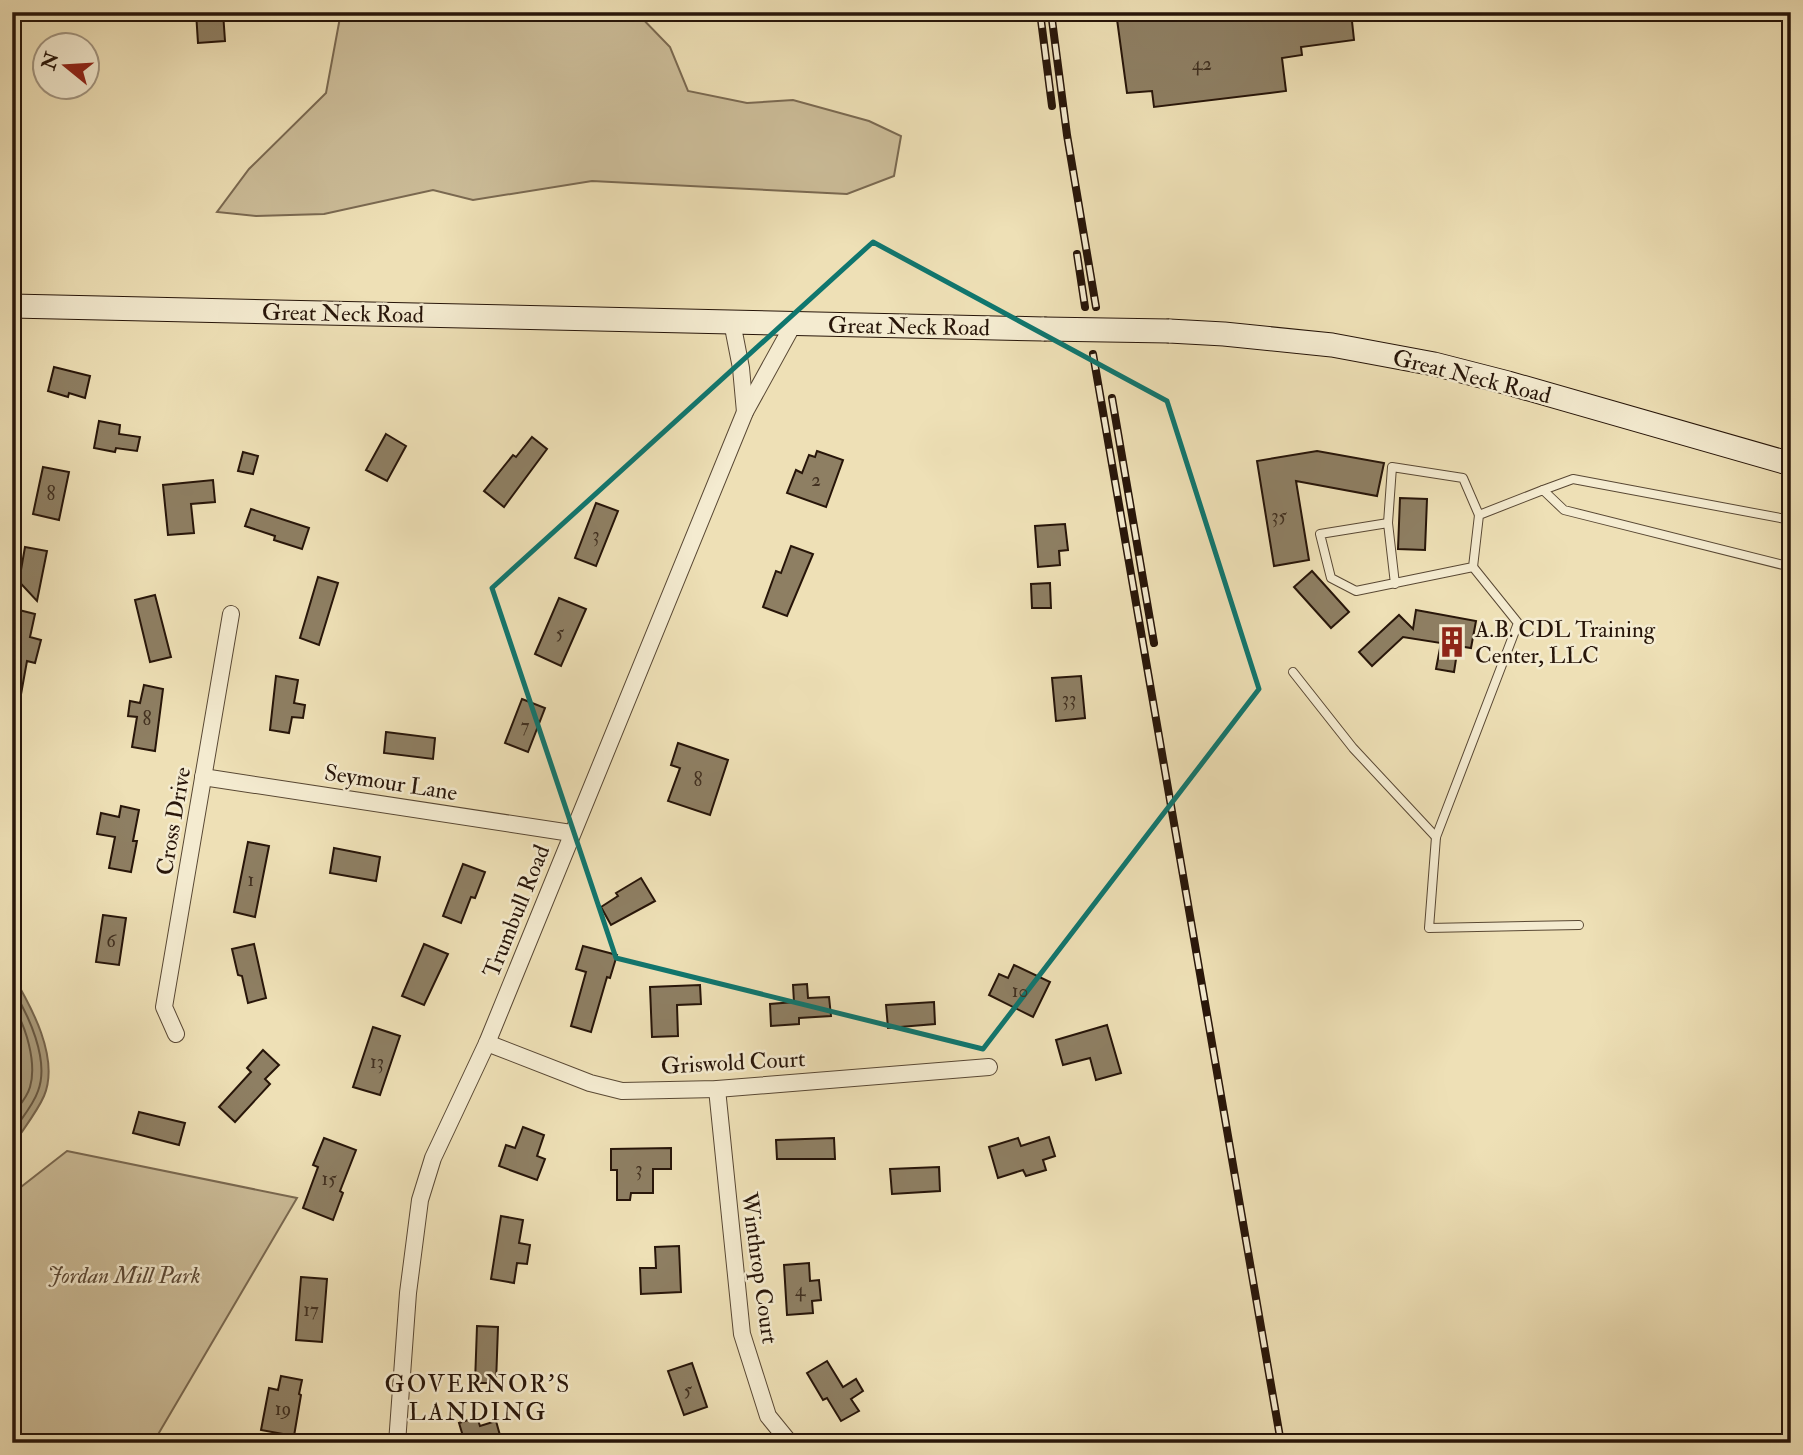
<svg xmlns="http://www.w3.org/2000/svg" width="1803" height="1455" font-family="'IM FELL Double Pica',serif">
	<rect width="100%" height="100%" fill="#eee0b6"/>
	<filter id="stains"><feTurbulence type="fractalNoise" baseFrequency=".00286" numOctaves="4"/><feColorMatrix values="0 0 0 0 .2 0 0 0 0 .09 0 0 0 0 .02 0 0 0 .5 -.17"/></filter>
	<radialGradient id="worn" r=".72"><stop offset=".6" stop-color="#630" stop-opacity="0"/><stop offset="1" stop-color="#630" stop-opacity=".3"/></radialGradient>
	<g fill="#ccbd99" stroke="#7a6951" stroke-width="2">
		<polygon points="341,12 636,12 670,47 688,91 747,103 793,100 869,121 901,136 894,176 847,194 592,181 473,200 433,190 324,214 256,216 217,212 249,169 326,93"/>
		<polygon points="67,1151 297,1198 153,1443 12,1443 12,1194"/>
	</g>
	<path fill="#aa9b7b" stroke="#76654d" stroke-width="2" d="M 12,974 C 31,1006 60,1058 44,1096 C 37,1112 24,1128 15,1142 L 12,1143 Z"/>
	<g fill="none" stroke-linecap="round" stroke-linejoin="round">
		<g stroke="#685842" stroke-width="2">
			<path d="M 12,988 C 28,1014 50,1060 38,1091 C 33,1106 20,1120 12,1133"/>
			<path d="M 12,1005 C 26,1025 37,1063 30,1087 C 27,1098 18,1107 12,1116"/>
		</g>
	</g>
	<g fill="#8e7f63" stroke="#271509" stroke-width="2">
		<polygon points="196,12 223,12 225,41 198,43"/>
		<polygon points="1116,12 1351,12 1354,40 1301,47 1302,55 1282,58 1286,91 1154,107 1152,91 1127,93"/>
		<polygon points="54,367 90,376 85,398 69,393 68,397 48,391"/>
		<polygon points="99,421 120,425 119,434 140,437 137,451 116,448 115,452 94,448"/>
		<polygon points="386,434 406,446 387,481 366,470"/>
		<polygon points="532,437 547,449 504,507 484,491 513,455 516,457"/>
		<polygon points="817,451 843,460 826,507 787,493 796,470 802,473 809,455 815,457"/>
		<polygon points="1317,451 1384,463 1377,496 1296,481 1309,560 1274,566 1257,461"/>
		<polygon points="243,452 258,456 253,474 238,471"/>
		<polygon points="43,467 69,472 59,520 33,514"/>
		<polygon points="213,480 215,502 191,504 194,533 168,535 163,485"/>
		<polygon points="1400,498 1427,499 1425,550 1398,549"/>
		<polygon points="596,503 618,511 596,566 575,558"/>
		<polygon points="251,509 309,528 302,549 274,540 275,536 245,526"/>
		<polygon points="1065,524 1068,550 1059,551 1060,565 1038,567 1035,526"/>
		<polygon points="791,546 813,554 787,616 763,607 776,571 781,573"/>
		<polygon points="25,547 47,551 37,601 12,574 12,569 21,570"/>
		<polygon points="1312,571 1349,612 1331,628 1294,587"/>
		<polygon points="318,577 338,583 319,645 300,638"/>
		<polygon points="1050,583 1051,608 1032,608 1031,584"/>
		<polygon points="155,595 171,657 150,662 135,600"/>
		<polygon points="559,598 586,609 561,666 535,654"/>
		<polygon points="15,609 35,614 30,637 41,640 35,663 27,661 20,700 12,699 12,661 17,642 12,641"/>
		<polygon points="1416,610 1476,621 1471,648 1458,646 1454,672 1436,669 1441,643 1403,637 1372,666 1359,652 1399,615 1413,629"/>
		<polygon points="276,676 298,680 294,703 305,705 303,718 292,717 289,733 270,730"/>
		<polygon points="1081,676 1085,718 1056,721 1052,678"/>
		<polygon points="144,685 163,689 155,751 132,747 137,717 128,716 130,701 140,703"/>
		<polygon points="522,699 545,708 528,752 505,743"/>
		<polygon points="386,732 435,738 433,759 384,753"/>
		<polygon points="678,743 728,760 710,815 668,801 680,768 671,765"/>
		<polygon points="121,806 139,810 133,841 137,841 131,872 109,868 115,837 97,834 101,813 119,817"/>
		<polygon points="248,842 269,846 255,917 234,912"/>
		<polygon points="334,848 380,857 376,881 330,873"/>
		<polygon points="463,864 485,872 475,898 471,897 461,923 443,916"/>
		<polygon points="641,878 655,901 611,925 601,907 618,896 616,893"/>
		<polygon points="103,915 126,918 119,965 96,962"/>
		<polygon points="254,944 266,998 248,1003 242,976 238,975 232,949"/>
		<polygon points="424,944 448,954 424,1005 402,996"/>
		<polygon points="583,946 617,955 610,978 607,977 591,1032 571,1026 586,972 576,969"/>
		<polygon points="1014,965 1050,982 1033,1017 989,995 999,974 1008,978"/>
		<polygon points="807,984 808,998 829,997 831,1016 799,1018 799,1024 771,1026 770,1004 794,1002 793,985"/>
		<polygon points="700,985 701,1004 677,1005 678,1036 652,1037 650,987"/>
		<polygon points="934,1002 935,1024 888,1028 886,1005"/>
		<polygon points="1107,1025 1121,1073 1096,1080 1090,1058 1063,1065 1056,1040"/>
		<polygon points="373,1027 400,1036 380,1095 353,1087"/>
		<polygon points="263,1050 279,1065 265,1079 270,1084 235,1122 219,1107 251,1072 247,1068"/>
		<polygon points="139,1112 185,1123 179,1145 133,1133"/>
		<polygon points="523,1127 544,1135 537,1156 545,1159 537,1180 499,1166 506,1145 515,1148"/>
		<polygon points="1049,1137 1055,1156 1043,1160 1046,1170 1026,1176 1023,1170 998,1178 989,1147 1018,1138 1021,1146"/>
		<polygon points="324,1138 356,1150 340,1191 343,1193 333,1220 303,1208 318,1167 313,1165"/>
		<polygon points="834,1138 835,1159 777,1159 776,1140"/>
		<polygon points="671,1148 671,1169 653,1169 653,1193 631,1193 630,1200 617,1200 617,1170 611,1170 611,1149"/>
		<polygon points="939,1167 940,1191 892,1194 890,1169"/>
		<polygon points="501,1216 523,1220 519,1243 530,1245 527,1264 517,1263 514,1283 491,1279"/>
		<polygon points="679,1246 681,1292 641,1294 640,1268 656,1268 655,1247"/>
		<polygon points="809,1263 810,1281 819,1280 821,1300 812,1301 813,1313 787,1315 784,1265"/>
		<polygon points="301,1277 327,1279 322,1342 296,1340"/>
		<polygon points="477,1326 498,1327 496,1383 475,1383"/>
		<polygon points="827,1361 843,1387 856,1379 863,1391 851,1399 859,1411 841,1421 827,1398 823,1400 807,1373"/>
		<polygon points="692,1363 707,1407 684,1415 668,1371"/>
		<polygon points="281,1376 302,1380 299,1394 301,1395 294,1436 261,1430 269,1388 278,1390"/>
		<polygon points="477,1417 480,1426 496,1421 501,1439 490,1443 465,1443 459,1423"/>
	</g>
	<g fill="none" stroke-linecap="round" stroke-linejoin="round">
		<defs>
			<g id="lane">
				<polyline points="1543,490 1573,479 1791,520"/>
				<polyline points="1388,523 1392,467 1463,478 1479,515"/>
				<polyline points="1473,567 1518,623 1436,837 1429,928 1579,925"/>
				<polyline points="1395,584 1388,523 1320,534 1331,578 1356,591 1473,567 1479,515 1543,490 1564,510 1791,567"/>
				<polyline points="1293,672 1353,748 1436,837"/>
			</g>
			<g id="street">
				<polyline points="732,322 741,368 745,412"/>
				<polyline points="203,777 571,833"/>
				<polyline points="176,1034 164,1007 231,614"/>
				<polyline points="487,1043 590,1083 622,1091 717,1089 989,1067"/>
				<polyline points="717,1089 742,1334 768,1416 790,1443"/>
				<polyline points="397,1443 408,1293 420,1200 433,1158 487,1043 745,412 794,323"/>
			</g>
			<g id="secondary">
				<polyline points="12,306 1044,329"/>
				<polyline points="1169,331 1224,334 1332,345 1434,364 1508,383 1791,464"/>
			</g>
		</defs>
		<use href="#lane" stroke="#594834" stroke-width="10"/>
		<use href="#street" stroke="#594834" stroke-width="18"/>
		<use href="#secondary" stroke="#271509" stroke-width="25"/>
		<use href="#lane" stroke="#f4ebd0" stroke-width="8"/>
		<use href="#street" stroke="#f4ebd0" stroke-width="16"/>
		<use href="#secondary" stroke="#f4ebd0" stroke-width="23"/>
		<defs>
			<g id="rail">
				<polyline points="1040,12 1052,106"/>
				<polyline points="1051,12 1067,135 1096,307"/>
				<polyline points="1077,254 1085,307"/>
				<polyline points="1093,354 1281,1443"/>
				<polyline points="1112,398 1154,643"/>
			</g>
		</defs>
		<use href="#rail" stroke="#271509" stroke-width="8"/>
		<use href="#rail" stroke="#f4ebd0" stroke-width="5" stroke-dasharray="16" stroke-linecap="butt"/>
		<defs>
			<polyline id="secondary-bridge" points="1044,329 1169,331"/>
		</defs>
		<use href="#secondary-bridge" stroke="#271509" stroke-width="25" stroke-linecap="butt"/>
		<use href="#secondary-bridge" stroke="#f4ebd0" stroke-width="23"/>
	</g>
	<path fill="none" stroke="#0f766e" stroke-width="5" stroke-linejoin="round" d="M 873,242 L 1167,401 L 1259,689 L 983,1049 L 616,958 L 492,588 Z"/>
	<defs>
		<symbol id="building-bare" viewBox="-9 -9 18 18"><path d="M-4-6H4V6H1V3H-1V6H-4ZM-2.5-4.3h1.7v1.8h-1.7ZM.8-4.3h1.7v1.8H.8ZM-2.5-1h1.7V.8h-1.7ZM.8-1h1.7V.8H.8Z" fill="#8f2418" stroke="#f4ebd0" stroke-width="2.5" paint-order="stroke"/></symbol>
	</defs>
	<g fill-rule="evenodd">
		<use href="#building-bare" x="1430" y="620" width="44" height="44"/>
	</g>
	<g text-anchor="middle" stroke-width="5" stroke-linejoin="round" paint-order="stroke">
		<g font-size="19" fill="#413020">
			<text x="1202" y="70">42</text>
			<text x="816" y="486">2</text>
			<text x="51" y="500">8</text>
			<text x="1279" y="522">35</text>
			<text x="596" y="541">3</text>
			<text x="560" y="639">5</text>
			<text x="1069" y="705">33</text>
			<text x="147" y="725">8</text>
			<text x="525" y="732">7</text>
			<text x="698" y="786">8</text>
			<text x="251" y="886">1</text>
			<text x="111" y="947">6</text>
			<text x="1020" y="997">10</text>
			<text x="377" y="1068">13</text>
			<text x="639" y="1175">3</text>
			<text x="329" y="1185">15</text>
			<text x="800" y="1296">4</text>
			<text x="311" y="1316">17</text>
			<text x="688" y="1396">5</text>
			<text x="283" y="1415">19</text>
		</g>
		<g font-size="23" fill="#271509" stroke="#f4ebd0">
			<text transform="translate(343 313) rotate(1)" y="8">Great Neck Road</text>
			<text transform="translate(909 326) rotate(1)" y="8">Great Neck Road</text>
			<text transform="translate(1472 376) rotate(14)" y="8">Great Neck Road</text>
			<text transform="translate(391 782) rotate(9)" y="8">Seymour Lane</text>
			<text transform="translate(173 821) rotate(-80)" y="8">Cross Drive</text>
			<text transform="translate(516 911) rotate(-68)" y="8">Trumbull Road</text>
			<text transform="translate(733 1062) rotate(-3)" y="8">Griswold Court</text>
			<text transform="translate(760 1268) rotate(82)" y="8">Winthrop Court</text>
		</g>
		<g font-size="23" fill="#271509" stroke="#f4ebd0" text-anchor="start">
			<text x="1475" y="637">A.B. CDL Training<tspan x="1475" dy="26">Center, LLC</tspan></text>
		</g>
		<g font-size="23" font-style="italic" fill="#594734" stroke="#f4ebd0">
			<text x="124" y="1283">Jordan Mill Park</text>
		</g>
		<g font-size="24" letter-spacing="2" fill="#271509" stroke="#f4ebd0">
			<text x="478" y="1392">GOVERNOR'S<tspan x="478" dy="28">LANDING</tspan></text>
		</g>
	</g>
	<rect width="1803" height="1455" fill="none" stroke="#eee0b6" stroke-width="42"/>
	<rect x="14" y="14" width="1775" height="1427" fill="none" stroke="#271509" stroke-width="3.5"/>
	<rect x="21" y="21" width="1761" height="1413" fill="none" stroke="#271509" stroke-width="2"/>
	<g transform="translate(66 66) rotate(288)"><circle r="33" fill="#f4ebd0" stroke="#a29580" stroke-width="2"/>
	<path d="M0-5L12 26L0 18L-12 26Z" fill="#8f2418"/>
	<text y="-10" font-size="19" font-weight="bold" text-anchor="middle" fill="#271509">N</text>
	</g>
	<rect width="100%" height="100%" filter="url(#stains)"/>
	<rect width="100%" height="100%" fill="url(#worn)"/>
</svg>
